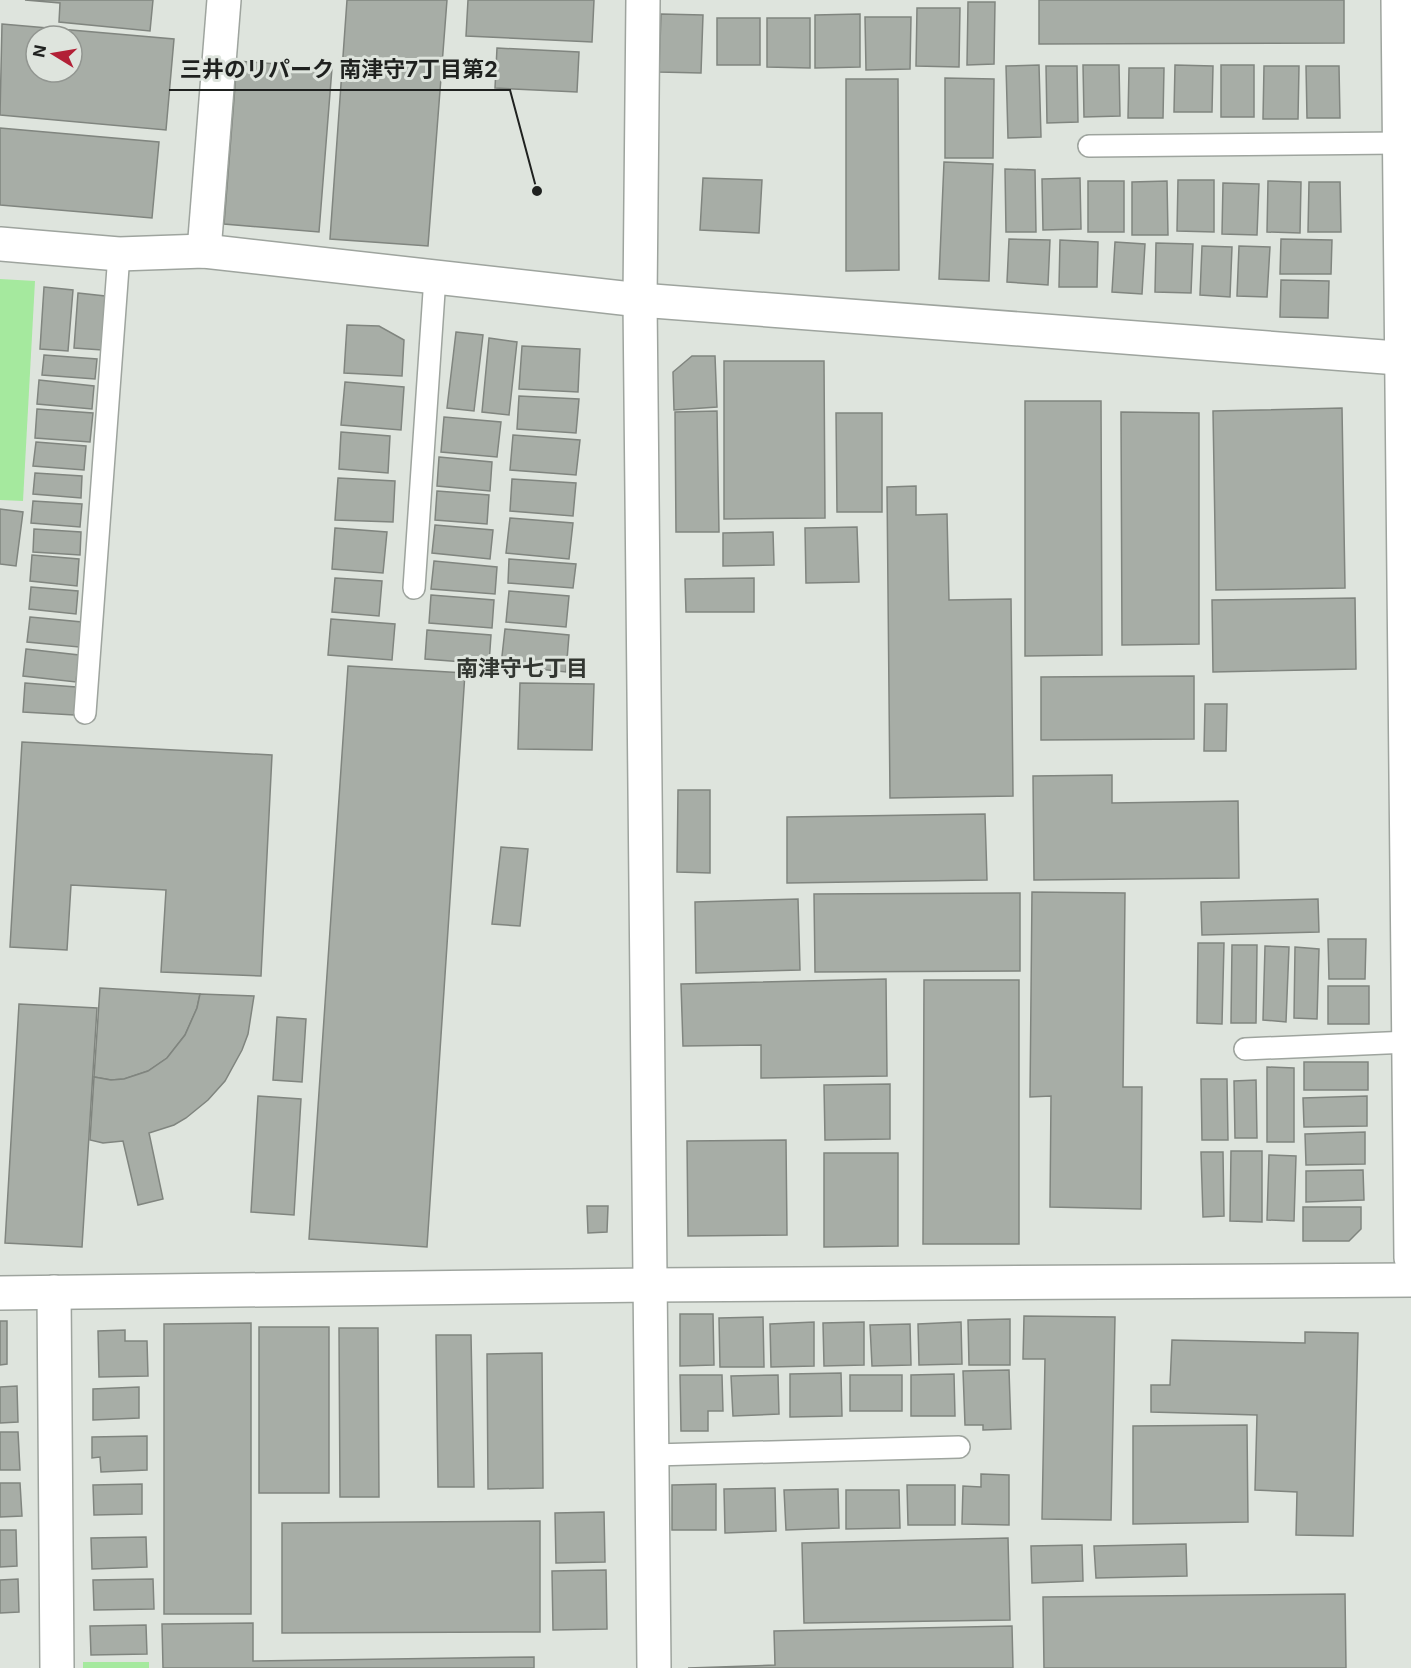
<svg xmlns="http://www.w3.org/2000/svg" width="1411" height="1668" font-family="Inter,'Noto Sans JP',sans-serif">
	<rect width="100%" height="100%" fill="#dee4dd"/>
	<g fill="#a5e99e">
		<polygon points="0,279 35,281 23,501 0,500"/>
		<rect x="83" y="1662" width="66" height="6"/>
	</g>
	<g fill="#a7ada6" stroke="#80857f" stroke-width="1.5" fill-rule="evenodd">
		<polygon points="25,0 153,0 150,31 59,22 60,3"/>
		<polygon points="347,0 447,0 428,246 330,239"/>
		<polygon points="468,0 594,0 592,42 466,36"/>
		<polygon points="1039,0 1344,0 1344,43 1039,44"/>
		<polygon points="968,2 995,2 994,64 967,65"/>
		<polygon points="917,8 960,8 959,67 916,66"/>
		<polygon points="661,14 703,15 701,73 659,72"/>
		<polygon points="860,14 860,67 815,68 815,15"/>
		<polygon points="865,17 911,17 910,69 866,70"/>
		<rect x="717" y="18" width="43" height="47"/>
		<polygon points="767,18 810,18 810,68 767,67"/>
		<path d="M 2,24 L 174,39 L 166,130 L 0,115 ZM 36,36 L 72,36 L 72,72 L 36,72 Z"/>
		<polygon points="497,48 579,52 577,92 495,88"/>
		<polygon points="237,61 332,68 319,232 224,224"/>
		<polygon points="1039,65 1041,137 1008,138 1006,66"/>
		<polygon points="1083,65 1119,65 1120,116 1084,117"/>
		<polygon points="1175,65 1213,66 1212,112 1174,112"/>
		<rect x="1221" y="65" width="33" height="52"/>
		<polygon points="1046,66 1077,66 1078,122 1047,123"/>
		<polygon points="1264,66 1299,66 1298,119 1263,119"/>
		<polygon points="1306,66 1339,66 1340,118 1307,118"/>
		<polygon points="1129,68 1164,68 1163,118 1128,118"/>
		<polygon points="945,78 994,79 993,158 945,158"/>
		<polygon points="846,79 898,79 899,270 846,271"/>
		<polygon points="0,128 159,142 152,218 0,205"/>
		<polygon points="944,162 993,164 989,281 939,279"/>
		<polygon points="1005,169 1035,170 1036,232 1006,232"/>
		<polygon points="703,178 762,180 759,233 700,230"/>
		<polygon points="1080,178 1081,229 1043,230 1042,179"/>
		<polygon points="1178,180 1214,180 1214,232 1177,231"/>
		<rect x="1088" y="181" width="36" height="51"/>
		<polygon points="1167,181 1168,235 1132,235 1132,182"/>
		<polygon points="1268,181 1301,182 1300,233 1267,232"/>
		<polygon points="1309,182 1340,182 1341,232 1308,232"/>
		<polygon points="1223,183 1259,184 1257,235 1222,234"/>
		<polygon points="1009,239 1050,240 1048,285 1007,282"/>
		<polygon points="1281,239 1332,240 1331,274 1280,274"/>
		<polygon points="1060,240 1098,242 1097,287 1059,287"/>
		<polygon points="1115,242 1145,244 1142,294 1112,292"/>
		<polygon points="1156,243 1193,244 1191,293 1155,292"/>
		<polygon points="1202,246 1232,247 1230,297 1200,295"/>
		<polygon points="1239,246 1270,247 1267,297 1237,296"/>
		<polygon points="1281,280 1329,281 1328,318 1280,317"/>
		<polygon points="44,287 73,290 68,351 40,349"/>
		<polygon points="78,293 105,296 102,350 74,348"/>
		<polygon points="347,325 379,326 404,340 402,376 344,373"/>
		<polygon points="456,332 483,335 474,411 447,408"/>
		<polygon points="489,338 517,342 509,415 482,412"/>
		<polygon points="522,346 580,349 578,392 519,389"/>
		<polygon points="44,355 97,359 95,379 42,375"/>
		<polygon points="692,356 715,356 717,407 674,410 673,372"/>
		<polygon points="724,361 824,361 825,518 724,519"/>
		<polygon points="39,380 94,386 92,409 37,404"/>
		<polygon points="345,382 404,387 401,430 341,425"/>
		<polygon points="519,396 579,399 576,433 517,429"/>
		<polygon points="1025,401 1101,401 1102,655 1025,656"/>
		<polygon points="1342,408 1345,588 1216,590 1213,411"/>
		<polygon points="37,409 93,413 90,442 35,438"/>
		<polygon points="717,411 719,532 676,532 675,412"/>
		<polygon points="1121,412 1199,413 1199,644 1122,645"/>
		<polygon points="836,413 882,413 882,512 837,512"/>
		<polygon points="444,417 501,422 497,457 441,452"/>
		<polygon points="341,432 390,436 388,473 339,469"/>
		<polygon points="513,435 580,440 576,475 510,470"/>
		<polygon points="36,442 86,446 84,470 33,466"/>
		<polygon points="439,457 492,462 490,491 437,486"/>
		<polygon points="35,473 82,476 81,498 33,494"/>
		<polygon points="338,478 395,481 393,522 335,520"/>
		<polygon points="512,479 576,483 573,516 510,511"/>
		<polygon points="916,486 916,515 947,514 949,600 1011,599 1013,796 890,798 887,487"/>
		<polygon points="437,491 489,495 487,524 435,520"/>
		<polygon points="33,501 82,504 80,527 31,523"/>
		<polygon points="0,509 23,512 16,566 0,564"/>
		<polygon points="510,518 573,523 569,559 506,553"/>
		<polygon points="435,525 493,530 490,559 432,553"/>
		<polygon points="857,527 859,582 806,583 805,528"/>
		<polygon points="335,528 387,532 383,573 332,569"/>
		<polygon points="34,529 81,532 80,555 33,552"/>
		<polygon points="773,532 774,565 723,566 723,533"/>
		<polygon points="32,555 79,559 77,586 30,581"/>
		<polygon points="509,559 576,564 573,588 508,583"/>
		<polygon points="434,561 497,567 495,594 431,589"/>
		<polygon points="335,578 382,581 379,616 332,612"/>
		<polygon points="754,578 754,612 686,612 685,579"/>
		<polygon points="31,587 78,591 76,614 29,609"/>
		<polygon points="509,591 569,596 566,627 506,622"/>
		<polygon points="431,595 494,600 492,628 429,623"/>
		<polygon points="1355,598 1356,669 1213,672 1212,600"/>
		<polygon points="30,617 82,622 79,647 27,642"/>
		<polygon points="331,619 395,624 392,660 328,655"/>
		<polygon points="505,629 569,635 566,672 501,665"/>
		<polygon points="427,630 491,635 489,664 425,659"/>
		<polygon points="26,649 79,655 76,682 23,676"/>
		<polygon points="348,666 465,673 427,1247 309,1239"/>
		<polygon points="1194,676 1194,739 1041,740 1041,677"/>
		<polygon points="25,683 76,687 74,715 23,712"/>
		<polygon points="520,683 594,684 592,750 518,749"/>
		<polygon points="1205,704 1227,704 1226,751 1204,751"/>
		<polygon points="22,742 272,755 261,976 161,972 166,890 71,885 67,950 10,947"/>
		<polygon points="1112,775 1112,803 1238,801 1239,878 1034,880 1033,776"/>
		<polygon points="678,790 710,790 710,873 677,872"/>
		<polygon points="985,814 987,880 787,883 787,817"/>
		<polygon points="501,847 528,849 520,926 492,924"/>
		<polygon points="1032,892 1125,893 1123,1087 1142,1087 1141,1209 1050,1207 1051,1096 1030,1097"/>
		<polygon points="1020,893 1020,971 815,972 814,894"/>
		<polygon points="798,899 800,970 696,973 695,902"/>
		<polygon points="1318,899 1319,932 1202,935 1201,902"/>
		<polygon points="1328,939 1366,939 1365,979 1329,979"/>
		<polygon points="1198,943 1224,943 1222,1024 1197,1023"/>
		<polygon points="1232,945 1257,945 1256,1023 1231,1023"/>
		<polygon points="1265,946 1289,947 1286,1022 1263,1020"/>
		<polygon points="1295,947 1319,949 1317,1019 1294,1018"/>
		<polygon points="886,979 887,1076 761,1078 761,1045 683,1046 681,984"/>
		<polygon points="924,980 1019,980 1019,1244 923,1244"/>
		<rect x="1328" y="986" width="41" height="38"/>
		<polygon points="100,988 200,994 197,1008 185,1035 167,1058 148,1071 124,1079 111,1080 94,1077"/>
		<polygon points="200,994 254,996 248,1034 242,1050 225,1081 208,1100 186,1118 174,1125 149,1133 163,1199 138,1205 123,1141 103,1143 90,1140 94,1077 111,1080 124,1079 148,1071 167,1058 185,1035 197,1008"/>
		<polygon points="19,1004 97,1008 82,1247 5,1243"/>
		<polygon points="277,1017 306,1019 302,1082 273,1080"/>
		<rect x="1304" y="1062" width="64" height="28"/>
		<polygon points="1267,1067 1294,1068 1294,1142 1267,1142"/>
		<polygon points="1201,1079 1227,1079 1228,1140 1202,1140"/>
		<polygon points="1256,1080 1257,1138 1235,1138 1234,1081"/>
		<polygon points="890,1084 890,1139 825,1140 824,1085"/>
		<polygon points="258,1096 301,1099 294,1215 251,1212"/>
		<polygon points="1367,1096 1367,1126 1304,1127 1303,1098"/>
		<polygon points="1365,1132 1365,1164 1306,1165 1305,1134"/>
		<polygon points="786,1140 787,1235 688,1236 687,1141"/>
		<polygon points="1231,1151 1262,1151 1262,1222 1230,1221"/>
		<polygon points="1201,1152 1223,1152 1224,1216 1203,1217"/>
		<polygon points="824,1153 898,1153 898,1246 824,1247"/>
		<polygon points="1269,1155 1296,1156 1294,1221 1267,1220"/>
		<polygon points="1363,1170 1364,1200 1306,1202 1306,1171"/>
		<polygon points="587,1206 608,1206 607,1232 588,1233"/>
		<polygon points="1303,1207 1361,1207 1361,1229 1349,1241 1303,1241"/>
		<polygon points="680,1314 713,1314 714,1365 680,1366"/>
		<polygon points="1024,1316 1115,1317 1111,1520 1042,1519 1045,1359 1023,1359"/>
		<polygon points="763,1317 764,1367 720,1367 719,1318"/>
		<polygon points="1010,1319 1010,1365 969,1365 968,1320"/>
		<polygon points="0,1321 7,1321 7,1364 0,1365"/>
		<polygon points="814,1322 814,1366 771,1367 770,1324"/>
		<polygon points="864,1322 864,1365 824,1366 823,1323"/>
		<polygon points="961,1322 962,1364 919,1365 918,1324"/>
		<polygon points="251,1323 251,1614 164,1614 164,1324"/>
		<polygon points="910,1324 911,1365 872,1366 870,1325"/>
		<rect x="259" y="1327" width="70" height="166"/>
		<polygon points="339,1328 378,1328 379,1497 340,1497"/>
		<polygon points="125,1330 125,1341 147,1341 148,1376 99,1377 98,1331"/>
		<polygon points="1305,1332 1358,1333 1353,1536 1296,1535 1297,1492 1255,1490 1257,1415 1151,1412 1151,1385 1170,1385 1172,1340 1305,1343"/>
		<polygon points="436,1335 471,1335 474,1487 438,1487"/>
		<polygon points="542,1353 543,1488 488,1489 487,1354"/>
		<polygon points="1009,1370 1011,1429 983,1430 983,1425 965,1425 963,1371"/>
		<polygon points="841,1373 842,1416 790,1417 790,1374"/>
		<polygon points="954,1374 955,1416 911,1416 911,1375"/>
		<polygon points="680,1375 722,1375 723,1411 708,1411 708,1431 681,1431"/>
		<polygon points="778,1375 779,1414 733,1416 731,1376"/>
		<rect x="850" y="1375" width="52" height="36"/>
		<polygon points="17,1386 18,1422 0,1423 0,1387"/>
		<polygon points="139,1387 139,1418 93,1420 93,1389"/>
		<polygon points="1247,1425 1248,1522 1133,1524 1133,1426"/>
		<polygon points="0,1432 18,1432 20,1470 0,1470"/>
		<polygon points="147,1436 147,1470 101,1472 100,1457 92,1458 92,1437"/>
		<polygon points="981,1474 1009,1475 1009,1525 962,1524 963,1486 981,1487"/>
		<polygon points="0,1483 20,1483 22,1516 0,1517"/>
		<polygon points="142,1484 142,1514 94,1515 93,1485"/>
		<polygon points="716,1484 716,1530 672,1530 672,1485"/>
		<polygon points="907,1485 955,1485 955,1525 908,1525"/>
		<polygon points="775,1488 776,1531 725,1533 724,1489"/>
		<polygon points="838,1489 839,1528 786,1530 784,1490"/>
		<polygon points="846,1490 899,1490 900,1528 846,1529"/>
		<polygon points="604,1512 605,1562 556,1563 555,1513"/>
		<polygon points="540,1521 540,1632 282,1633 282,1523"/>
		<polygon points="0,1530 16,1530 17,1566 0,1567"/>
		<polygon points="146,1537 147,1567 92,1569 91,1538"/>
		<polygon points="1008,1538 1010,1620 804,1623 802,1543"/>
		<polygon points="1186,1544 1187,1576 1096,1578 1094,1546"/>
		<polygon points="1082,1545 1083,1581 1032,1583 1031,1546"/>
		<polygon points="606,1570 607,1629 553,1630 552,1571"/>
		<polygon points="18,1579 19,1612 0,1613 0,1580"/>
		<polygon points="153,1579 154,1609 94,1610 93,1580"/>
		<polygon points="1345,1594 1346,1668 1044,1668 1043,1597"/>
		<polygon points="253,1623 253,1661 534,1657 534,1668 163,1668 162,1624"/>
		<polygon points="146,1625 147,1654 91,1655 90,1626"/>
		<polygon points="1012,1626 1013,1668 688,1668 775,1665 774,1631"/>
	</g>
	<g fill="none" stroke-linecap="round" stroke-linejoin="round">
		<defs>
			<g id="service">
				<polyline points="1089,146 1399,143"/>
				<polyline points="414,588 435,277"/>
				<polyline points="85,713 119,254"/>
				<polyline points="1245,1049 1409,1042"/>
				<polyline points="653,1455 959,1447"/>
			</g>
			<g id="minor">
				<polyline points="643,0 640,300 654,1668"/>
				<polyline points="1398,0 1411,1258"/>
				<polyline points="204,251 224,0"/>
				<polyline points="54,1292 57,1668"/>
			</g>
			<g id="tertiary">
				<polyline points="0,244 119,254 204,251 640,300 1411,359"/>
				<polyline points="0,1293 651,1285 1411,1280"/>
			</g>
		</defs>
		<use href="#service" stroke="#9ea49e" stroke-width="24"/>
		<use href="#minor" stroke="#9ea49e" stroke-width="36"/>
		<use href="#tertiary" stroke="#9ea49e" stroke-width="36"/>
		<use href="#service" stroke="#fff" stroke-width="21"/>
		<use href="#minor" stroke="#fff" stroke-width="33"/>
		<use href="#tertiary" stroke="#fff" stroke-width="33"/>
	</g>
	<g text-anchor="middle" stroke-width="6" stroke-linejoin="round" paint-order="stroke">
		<g font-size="22" font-weight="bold" fill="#323631" stroke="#dee4dd">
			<text x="522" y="676">南津守七丁目</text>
		</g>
	</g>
	<path fill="none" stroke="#1f211f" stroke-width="2" d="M537 191L510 90H169"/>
	<circle fill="#1f211f" stroke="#dee4dd" stroke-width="2" cx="537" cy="191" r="6"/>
	<g font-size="22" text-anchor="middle" font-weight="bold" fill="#1f211f" stroke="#dee4dd" stroke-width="6" stroke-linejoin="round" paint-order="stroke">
		<text x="339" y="77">三井のリパーク 南津守7丁目第2</text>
	</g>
	<g transform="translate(54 54) rotate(281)"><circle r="28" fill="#dee4dd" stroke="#929691" stroke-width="1.5"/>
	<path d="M0-4.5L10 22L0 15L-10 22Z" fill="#b22036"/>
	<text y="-9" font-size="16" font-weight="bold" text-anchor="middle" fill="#1f211f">N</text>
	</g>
</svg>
